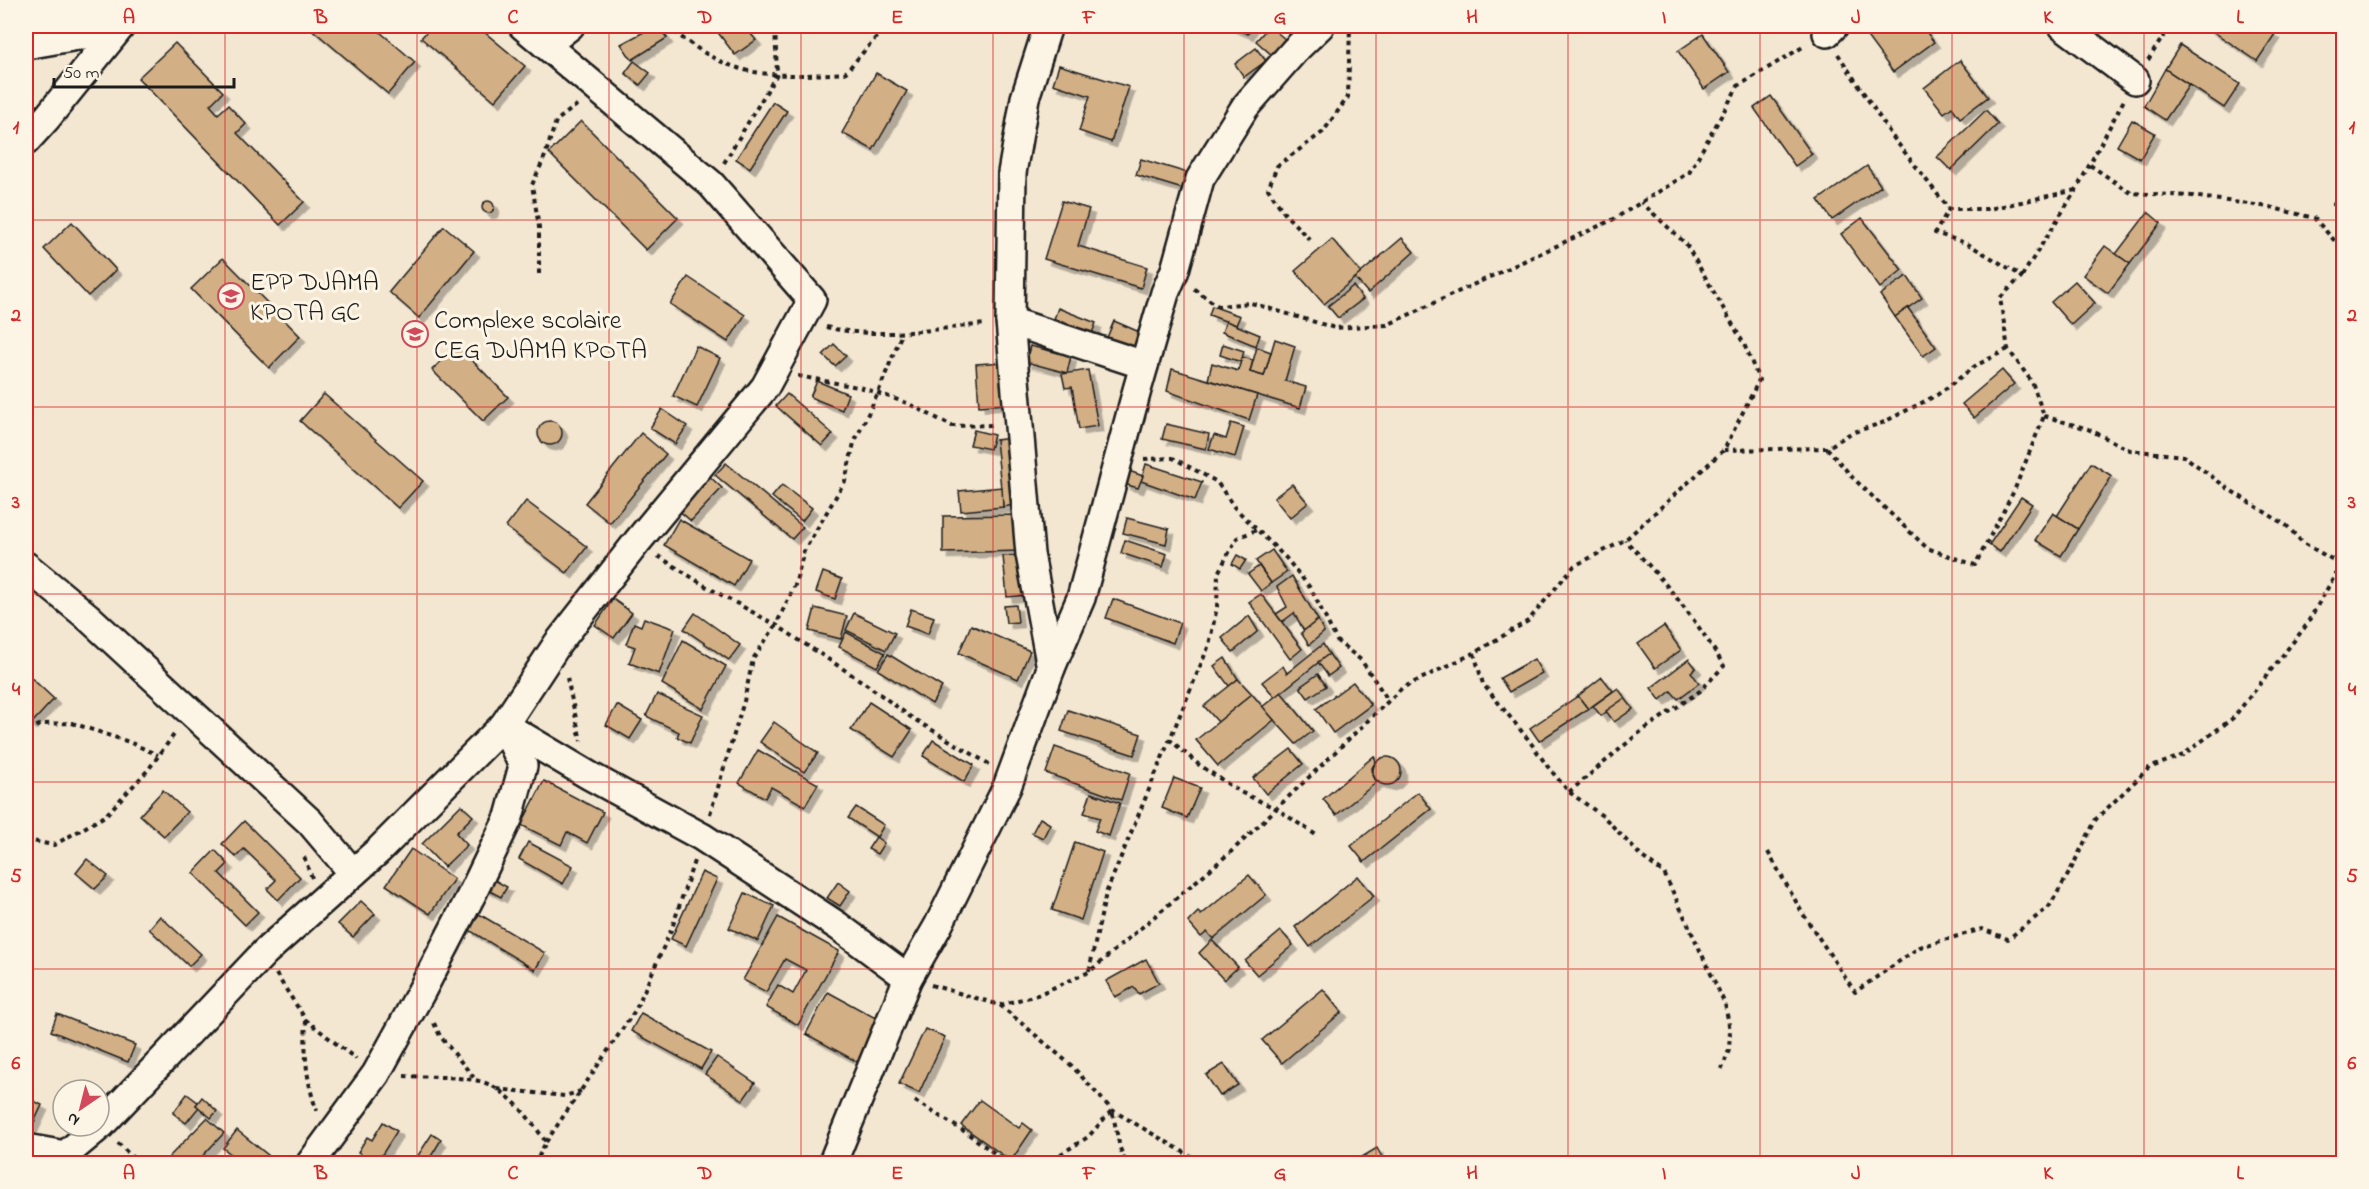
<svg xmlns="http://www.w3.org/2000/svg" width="2369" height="1189" font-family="'Indie Flower',sans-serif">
	<defs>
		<filter id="shadow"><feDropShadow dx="5.5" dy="5.5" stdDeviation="0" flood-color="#0004"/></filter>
	</defs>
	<rect width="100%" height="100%" fill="#f4e7d2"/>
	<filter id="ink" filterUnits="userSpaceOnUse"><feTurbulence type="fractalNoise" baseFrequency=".0167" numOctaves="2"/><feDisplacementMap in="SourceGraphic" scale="12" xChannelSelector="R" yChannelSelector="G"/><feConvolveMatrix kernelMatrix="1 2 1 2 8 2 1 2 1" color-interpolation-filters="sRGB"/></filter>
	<g filter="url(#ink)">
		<g fill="#d3af85" stroke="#1c1c1c" stroke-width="1.5" filter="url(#shadow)">
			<polygon points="308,26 373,26 415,62 388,94"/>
			<polygon points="432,26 477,26 525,66 495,101 421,38"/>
			<polygon points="655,26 658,26 667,38 632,60 621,44"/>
			<polygon points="713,26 744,26 756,40 735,55"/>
			<polygon points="1229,26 1252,26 1248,34"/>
			<polygon points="1269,26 1285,39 1272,55 1256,41"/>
			<polygon points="1876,26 1922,26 1934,42 1893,72 1865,34"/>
			<polygon points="2205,26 2262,26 2275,34 2257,61"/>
			<polygon points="1703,34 1729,72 1704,89 1678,51"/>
			<polygon points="175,43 223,92 210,105 218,114 228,105 246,124 237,133 304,202 280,225 138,78"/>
			<polygon points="2180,45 2240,84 2224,108 2165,69"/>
			<polygon points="1256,48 1266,61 1244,77 1235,64"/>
			<polygon points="1960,60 1988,97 1960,118 1952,107 1944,113 1924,88"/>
			<polygon points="634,61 650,73 640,85 625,73"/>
			<polygon points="1059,65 1129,87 1111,142 1079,131 1090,96 1053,84"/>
			<polygon points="2165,69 2189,85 2165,120 2144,106"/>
			<polygon points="876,73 907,91 873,150 842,133"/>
			<polygon points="1771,96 1812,154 1795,166 1754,108"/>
			<polygon points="773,102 787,111 750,168 736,159"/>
			<polygon points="1986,110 1998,124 1951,170 1937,157"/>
			<polygon points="2132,120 2155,133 2140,159 2117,146"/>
			<polygon points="581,121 678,218 646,250 549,153"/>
			<polygon points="1141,159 1191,174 1186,190 1136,175"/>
			<polygon points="1867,166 1881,186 1832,220 1818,200"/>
			<polygon points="2344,188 2344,212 2332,205"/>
			<circle cx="488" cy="207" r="6"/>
			<polygon points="1062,201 1089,209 1078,246 1147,267 1141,288 1044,259"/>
			<polygon points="2148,212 2161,223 2130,264 2116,254"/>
			<polygon points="1862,218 1902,270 1880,288 1841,234"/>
			<polygon points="72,222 116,270 88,296 44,249"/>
			<polygon points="444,226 474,251 419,318 389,292"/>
			<polygon points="1402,238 1414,252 1368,293 1355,278"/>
			<polygon points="1332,239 1361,273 1324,304 1295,271"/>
			<polygon points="2105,246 2130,264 2108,293 2083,275"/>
			<polygon points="223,258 300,336 269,368 191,289"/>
			<polygon points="1907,276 1922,298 1895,317 1880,295"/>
			<polygon points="688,277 745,315 728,342 670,304"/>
			<polygon points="2075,281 2095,303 2071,325 2051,302"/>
			<polygon points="1353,286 1363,299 1338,318 1328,306"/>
			<polygon points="1212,306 1240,316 1236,325 1209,315"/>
			<polygon points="1058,308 1096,323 1089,341 1051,327"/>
			<polygon points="1908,308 1936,347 1923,356 1895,317"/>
			<polygon points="1114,321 1144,334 1133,359 1103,347"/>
			<polygon points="1226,321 1260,335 1256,346 1222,332"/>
			<polygon points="1275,339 1295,346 1285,381 1306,387 1300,408 1208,380 1212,363 1238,371 1242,357 1253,360 1250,372 1264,376"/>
			<polygon points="834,344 846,356 835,366 823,355"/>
			<polygon points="1223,344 1244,351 1241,362 1220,355"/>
			<polygon points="457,345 508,397 483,421 432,370"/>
			<polygon points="696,346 720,358 697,407 673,396"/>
			<polygon points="1030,346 1071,356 1067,373 1026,362"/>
			<polygon points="1257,347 1271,352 1264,376 1250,372"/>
			<polygon points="1004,362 1007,404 979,406 976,364"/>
			<polygon points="1172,369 1257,395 1249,420 1167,391"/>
			<polygon points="1088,370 1098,426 1079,429 1072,387 1065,388 1062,374"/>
			<polygon points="2002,370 2014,384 1974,418 1962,404"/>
			<polygon points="817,381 848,394 842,410 810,397"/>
			<polygon points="324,394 423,481 398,508 300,421"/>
			<polygon points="787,394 833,434 822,446 776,406"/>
			<polygon points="662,409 687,426 675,444 650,428"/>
			<circle cx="550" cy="433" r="12"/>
			<polygon points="1231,423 1244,427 1235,457 1209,449 1214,435 1226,439"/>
			<polygon points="1166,424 1209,434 1206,449 1162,439"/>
			<polygon points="974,430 994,435 990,449 970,445"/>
			<polygon points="641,433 666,454 610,523 585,503"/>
			<polygon points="1011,438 1019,504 1003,507 996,440"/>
			<polygon points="726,463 803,527 792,539 715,475"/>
			<polygon points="2091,463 2112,476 2078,529 2057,516"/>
			<polygon points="1146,464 1202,482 1195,500 1141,481"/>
			<polygon points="1129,471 1143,476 1138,488 1124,484"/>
			<polygon points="707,474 722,488 691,521 675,507"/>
			<polygon points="1292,484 1308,503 1290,518 1274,498"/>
			<polygon points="782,485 812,508 802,521 772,497"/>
			<polygon points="1002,487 1003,507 961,511 959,491"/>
			<polygon points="2021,497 2032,504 2000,552 1989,545"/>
			<polygon points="526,501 587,547 567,573 506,527"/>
			<polygon points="2053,513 2078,529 2061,556 2035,540"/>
			<polygon points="1020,515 1021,551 943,553 943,516"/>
			<polygon points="1127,518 1169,529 1166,544 1123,533"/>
			<polygon points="679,519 749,559 734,586 664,545"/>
			<polygon points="1125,540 1167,554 1163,567 1121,553"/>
			<polygon points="1272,550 1287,572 1271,583 1256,561"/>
			<polygon points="1024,555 1027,595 1007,597 1003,556"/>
			<polygon points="1237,555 1246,560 1240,569 1232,564"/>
			<polygon points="1259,566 1271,583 1261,591 1248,574"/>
			<polygon points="823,572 842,579 835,599 816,592"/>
			<polygon points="1292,576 1318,620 1304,631 1294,613 1282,622 1276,614 1287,607 1277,587"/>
			<polygon points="1261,594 1302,649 1290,659 1249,602"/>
			<polygon points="613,599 632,613 614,638 595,625"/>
			<polygon points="1113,599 1180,623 1173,643 1106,618"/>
			<polygon points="1016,605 1018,622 1006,623 1004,606"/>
			<polygon points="815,608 847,616 841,639 809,631"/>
			<polygon points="911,609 934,617 928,634 905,626"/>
			<polygon points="695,613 740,645 729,660 684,629"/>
			<polygon points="854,613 895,633 886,650 846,630"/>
			<polygon points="1249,616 1258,631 1233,652 1222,638"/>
			<polygon points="644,618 675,629 659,674 629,663 635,647 626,644 634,623 641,626"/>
			<polygon points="1318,620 1324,632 1309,645 1301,633"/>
			<polygon points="971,625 1030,651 1018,679 959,653"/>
			<polygon points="1664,626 1681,650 1655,668 1638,644"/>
			<polygon points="846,632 885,653 877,667 839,647"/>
			<polygon points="683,640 726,666 703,709 662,684"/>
			<polygon points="1323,644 1329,654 1275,697 1262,682 1283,666 1287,673"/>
			<polygon points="888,654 942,687 932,704 878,670"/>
			<polygon points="1329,654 1339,668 1328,676 1318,662"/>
			<polygon points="1225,658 1238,679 1229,686 1214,666"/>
			<polygon points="1534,659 1542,673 1509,692 1500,678"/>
			<polygon points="1689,659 1696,668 1691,672 1699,683 1678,699 1671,691 1660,700 1651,688"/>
			<polygon points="26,673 54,699 31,724 26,720"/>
			<polygon points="1318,674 1326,686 1308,698 1300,687"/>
			<polygon points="1602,677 1613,691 1588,709 1578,696"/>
			<polygon points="1238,679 1252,694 1218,722 1204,706"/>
			<polygon points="1353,682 1371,705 1333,733 1316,709"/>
			<polygon points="1618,688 1625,698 1601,716 1593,706"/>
			<polygon points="1281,692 1313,731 1296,744 1262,707"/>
			<polygon points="657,694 703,715 690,743 677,737 679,732 646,716"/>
			<polygon points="1252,694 1274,720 1218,766 1196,740"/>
			<polygon points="1578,696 1588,709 1539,741 1530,728"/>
			<polygon points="1625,698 1633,709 1614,722 1606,711"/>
			<polygon points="869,702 912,730 894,757 851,730"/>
			<polygon points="617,705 642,720 630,739 606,725"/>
			<polygon points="1068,710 1141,734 1134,755 1061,731"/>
			<polygon points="774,722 818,753 804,772 760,742"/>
			<polygon points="933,740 974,765 964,782 923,756"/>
			<polygon points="1055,747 1130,773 1121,800 1046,773"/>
			<polygon points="1291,749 1303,764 1266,794 1253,778"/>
			<polygon points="758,750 818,784 805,806 771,787 765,798 739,783"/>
			<polygon points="1374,756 1376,761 1372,768 1373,777 1377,782 1336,815 1323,799"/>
			<circle cx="1387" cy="771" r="14"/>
			<polygon points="1174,778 1200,788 1187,818 1162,808"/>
			<polygon points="544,781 603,812 587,843 567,832 561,845 521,825"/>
			<polygon points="163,790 187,812 164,836 140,815"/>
			<polygon points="1418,792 1431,809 1364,862 1351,846"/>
			<polygon points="1091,793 1120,803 1109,836 1095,831 1100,818 1084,813"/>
			<polygon points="461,805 473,816 456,833 467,845 444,867 422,844"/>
			<polygon points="856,807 884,825 877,837 848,818"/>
			<polygon points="1040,818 1050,824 1043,838 1032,833"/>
			<polygon points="244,821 300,877 278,900 267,889 276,880 244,849 236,857 222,844"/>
			<polygon points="876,837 884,843 877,854 868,849"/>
			<polygon points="528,842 573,866 563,884 519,859"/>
			<polygon points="1075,842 1103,852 1081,920 1052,910"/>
			<polygon points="411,849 454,879 430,914 386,885"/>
			<polygon points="215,850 228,864 219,873 258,912 245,925 193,873"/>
			<polygon points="87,859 108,876 95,889 76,873"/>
			<polygon points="702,872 717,879 686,946 671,939"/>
			<polygon points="1249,875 1266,895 1213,939 1207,932 1201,937 1188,922 1198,912 1201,915"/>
			<polygon points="1358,876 1374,896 1310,947 1295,927"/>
			<polygon points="489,877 507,887 501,897 484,888"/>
			<polygon points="838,882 850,891 840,906 827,898"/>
			<polygon points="745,893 774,906 758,941 729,928"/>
			<polygon points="361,901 375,914 353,937 338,924"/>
			<polygon points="479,914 545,953 535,970 469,930"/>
			<polygon points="160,916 201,954 189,966 149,929"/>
			<polygon points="778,917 839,951 798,1025 766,1007 778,985 793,994 806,970 785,959 766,992 743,980"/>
			<polygon points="1281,931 1293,945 1257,975 1245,961"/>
			<polygon points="1212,940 1238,967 1224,980 1199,953"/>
			<polygon points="1146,959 1159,983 1139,994 1134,987 1115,997 1106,981"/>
			<polygon points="1323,989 1342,1012 1282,1063 1262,1040"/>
			<polygon points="828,992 883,1022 861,1064 806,1034"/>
			<polygon points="641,1013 711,1052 701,1069 631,1031"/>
			<polygon points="57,1014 135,1045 128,1062 51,1031"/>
			<polygon points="925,1029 945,1037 919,1093 899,1084"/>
			<polygon points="717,1057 755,1083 743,1100 705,1074"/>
			<polygon points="1224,1064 1238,1085 1220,1096 1206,1075"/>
			<polygon points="187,1094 199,1103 196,1105 199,1107 186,1123 173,1113"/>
			<polygon points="26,1097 42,1105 29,1133 26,1132"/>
			<polygon points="202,1097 217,1111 211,1118 196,1105"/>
			<polygon points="980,1100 1019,1128 1023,1123 1032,1130 1011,1161 961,1125"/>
			<polygon points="207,1118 224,1133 195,1164 176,1164 169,1157"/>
			<polygon points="383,1122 397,1131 376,1164 370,1161 368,1164 363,1164 357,1160 361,1154 358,1152 367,1137 372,1140"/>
			<polygon points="237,1130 279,1164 244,1164 223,1148"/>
			<polygon points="432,1134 441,1140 427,1163 417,1157"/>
			<polygon points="1377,1148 1386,1164 1352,1164 1352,1163"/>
		</g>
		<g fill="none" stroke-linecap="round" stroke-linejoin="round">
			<defs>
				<g id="minor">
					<polyline points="1048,26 1025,98 1012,173 1010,321 1030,554 1051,668"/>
					<polyline points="2063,26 2135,80"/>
					<polyline points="1827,33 1834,26"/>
					<polyline points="26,45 118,29"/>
					<polyline points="546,45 570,26"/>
					<polyline points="26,141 46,119 121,26"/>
					<polyline points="1010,321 1144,365"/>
					<polyline points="26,566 88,617 310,822 353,873"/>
					<polyline points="26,1148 65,1155 101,1125 265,952 379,850 504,725 590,776 702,837 838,926 908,978"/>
					<polyline points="310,1164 376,1074 420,994 473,892 509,817 523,766 504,725 558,643 637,542 765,387 812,300 711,184 523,26"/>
					<polyline points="832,1164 908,978 938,926 1007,787 1051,668 1081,598 1137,390 1165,293 1175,270 1200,179 1245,107 1295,50 1320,26"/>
				</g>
			</defs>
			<use href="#minor" stroke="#1c1c1c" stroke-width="32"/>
			<g stroke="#1c1c1c" stroke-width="4" stroke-dasharray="4.5 4.5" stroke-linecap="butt">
				<path d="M 667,26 C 688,43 712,60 738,68 C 768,78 814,75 845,73 L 886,26"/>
				<polyline points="1838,54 1892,136 1949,209 1989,209 2076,190"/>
				<polyline points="2148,60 2170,26"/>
				<polyline points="724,163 777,74 775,26"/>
				<polyline points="2090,165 2131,193 2192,196 2269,207 2314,218 2344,251"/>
				<polyline points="1310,240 1285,214 1268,189 1277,166 1323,132 1348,97 1350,26"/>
				<polyline points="539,274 539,227 532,185 545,156 556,121 577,105"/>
				<polyline points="2022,276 2076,190 2124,100"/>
				<polyline points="1194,289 1218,306 1251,303 1335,328 1387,325 1614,219 1689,173 1738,86 1806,45"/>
				<path d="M 826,327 C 878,340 933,329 985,324"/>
				<polyline points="798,376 863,388 907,403 952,426 994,425"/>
				<polyline points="2044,416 2088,429 2130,450 2184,456 2230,490 2287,526 2303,543 2344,566"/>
				<polyline points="1827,448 1853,478 1927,548 1975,565 2014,491 2044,416 2032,382 2008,349 2000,298 2022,276 1966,243 1935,233 1949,209"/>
				<polyline points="1724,450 1827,448 1851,433 1882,423 1937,395 1975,366 2008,349"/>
				<polyline points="1144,459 1173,458 1217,482 1234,507 1286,558 1311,589 1337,641 1361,660 1388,700"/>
				<polyline points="658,556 707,587 776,625 866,684 912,718 989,764"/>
				<polyline points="1474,653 1483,684 1528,739 1548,767 1569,792 1604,817 1642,857 1664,873 1725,1004 1730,1030 1729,1050 1722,1069"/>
				<polyline points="567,678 581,741"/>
				<polyline points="28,730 42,724 72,723 129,742 158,755"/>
				<polyline points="1169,739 1198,764 1240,792 1277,809 1319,837"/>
				<path d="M 1569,792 L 1639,733 L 1700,691 L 1724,666 C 1696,619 1663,579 1625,540"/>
				<polyline points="710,814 744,701 753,659 776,625 795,585 804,551 845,481 854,443 878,393 902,333"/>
				<polyline points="26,840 54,845 105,816 148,770 176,732"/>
				<polyline points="1768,852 1803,914 1855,992 1920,947 1982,929 2008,939 2049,907 2069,873 2096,819 2149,768 2183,755 2233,718 2305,627 2344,560"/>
				<polyline points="304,857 312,878"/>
				<polyline points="1089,971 1106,893 1209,645 1217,607 1218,573 1237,538 1256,530"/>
				<polyline points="276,974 306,1020 356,1059"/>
				<polyline points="931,985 1000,1005 1072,1066 1112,1110 1204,1164"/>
				<polyline points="1000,1005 1037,995 1089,972 1233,850 1402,688 1474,653 1528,621 1574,566 1625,540 1724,450 1759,380 1744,344 1686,244 1641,202"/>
				<path d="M 306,1020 C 304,1051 306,1082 317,1111"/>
				<polyline points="434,1023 440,1036 475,1079"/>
				<path d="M 404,1076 C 427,1077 451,1076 474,1080 C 506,1085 529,1118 546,1142 L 535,1164"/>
				<polyline points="497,1089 565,1096 581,1091"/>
				<polyline points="915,1101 967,1133 1009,1164"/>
				<polyline points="546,1142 636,1009 672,928 694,861"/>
				<polyline points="118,1143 135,1160 136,1164"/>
				<polyline points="1045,1164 1088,1137 1112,1110 1120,1148 1126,1164"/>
			</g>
			<use href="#minor" stroke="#fcf5e5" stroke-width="27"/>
		</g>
	</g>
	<path fill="none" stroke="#d62828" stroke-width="1.5" stroke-opacity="0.55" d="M 225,26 L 225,1164M 417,26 L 417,1164M 609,26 L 609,1164M 801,26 L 801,1164M 993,26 L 993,1164M 1184,26 L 1184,1164M 1376,26 L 1376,1164M 1568,26 L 1568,1164M 1760,26 L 1760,1164M 1952,26 L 1952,1164M 2144,26 L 2144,1164M 26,220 L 2344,220M 26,407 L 2344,407M 26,594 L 2344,594M 26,782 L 2344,782M 26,969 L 2344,969"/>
	<defs>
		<symbol id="school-ring" viewBox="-11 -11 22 22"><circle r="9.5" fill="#fcf5e5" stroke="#d1495b" stroke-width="1.5"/><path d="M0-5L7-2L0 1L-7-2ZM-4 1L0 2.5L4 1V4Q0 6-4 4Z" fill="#d1495b"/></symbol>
	</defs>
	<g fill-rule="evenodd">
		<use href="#school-ring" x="216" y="281" width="30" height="30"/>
		<use href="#school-ring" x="400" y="319" width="30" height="30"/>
	</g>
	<g text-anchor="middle" stroke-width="6" stroke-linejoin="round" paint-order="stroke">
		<g font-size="26" fill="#1c1c1c" stroke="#fcf5e5" text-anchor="start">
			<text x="250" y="290">EPP DJAMA<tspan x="250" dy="30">KPOTA GC</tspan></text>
			<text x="434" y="328">Complexe scolaire<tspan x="434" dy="30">CEG DJAMA KPOTA</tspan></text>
		</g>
	</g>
	<rect width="2369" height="1189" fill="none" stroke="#fcf5e5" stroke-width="66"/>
	<g transform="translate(81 1108) rotate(215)"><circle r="28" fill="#fcf5e5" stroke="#a29e95" stroke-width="1.5"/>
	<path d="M0-4.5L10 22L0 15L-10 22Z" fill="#d1495b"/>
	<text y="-9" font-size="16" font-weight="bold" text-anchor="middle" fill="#1c1c1c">N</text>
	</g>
	<path d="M54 78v9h180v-9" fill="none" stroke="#1c1c1c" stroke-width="3"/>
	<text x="63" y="78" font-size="18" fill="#1c1c1c" stroke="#fcf5e5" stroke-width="4.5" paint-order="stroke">50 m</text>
	<rect x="33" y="33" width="2303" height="1123" fill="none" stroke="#d62828" stroke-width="2"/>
	<g font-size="20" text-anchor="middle" font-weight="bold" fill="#d62828">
		<text x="129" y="23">A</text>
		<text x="321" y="23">B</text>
		<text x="513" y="23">C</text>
		<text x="705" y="23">D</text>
		<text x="897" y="23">E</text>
		<text x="1089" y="23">F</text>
		<text x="1280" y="23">G</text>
		<text x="1472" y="23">H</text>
		<text x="1664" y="23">I</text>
		<text x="1856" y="23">J</text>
		<text x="2048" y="23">K</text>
		<text x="2240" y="23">L</text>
		<text x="16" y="133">1</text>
		<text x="2352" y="133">1</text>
		<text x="16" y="321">2</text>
		<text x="2352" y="321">2</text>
		<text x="16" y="508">3</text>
		<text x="2352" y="508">3</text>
		<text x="16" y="695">4</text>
		<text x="2352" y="695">4</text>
		<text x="16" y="882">5</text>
		<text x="2352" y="882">5</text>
		<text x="16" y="1069">6</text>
		<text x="2352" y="1069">6</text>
		<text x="129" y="1179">A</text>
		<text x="321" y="1179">B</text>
		<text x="513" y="1179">C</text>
		<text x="705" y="1179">D</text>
		<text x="897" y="1179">E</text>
		<text x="1089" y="1179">F</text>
		<text x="1280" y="1179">G</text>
		<text x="1472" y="1179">H</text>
		<text x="1664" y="1179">I</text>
		<text x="1856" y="1179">J</text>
		<text x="2048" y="1179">K</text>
		<text x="2240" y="1179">L</text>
	</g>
</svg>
